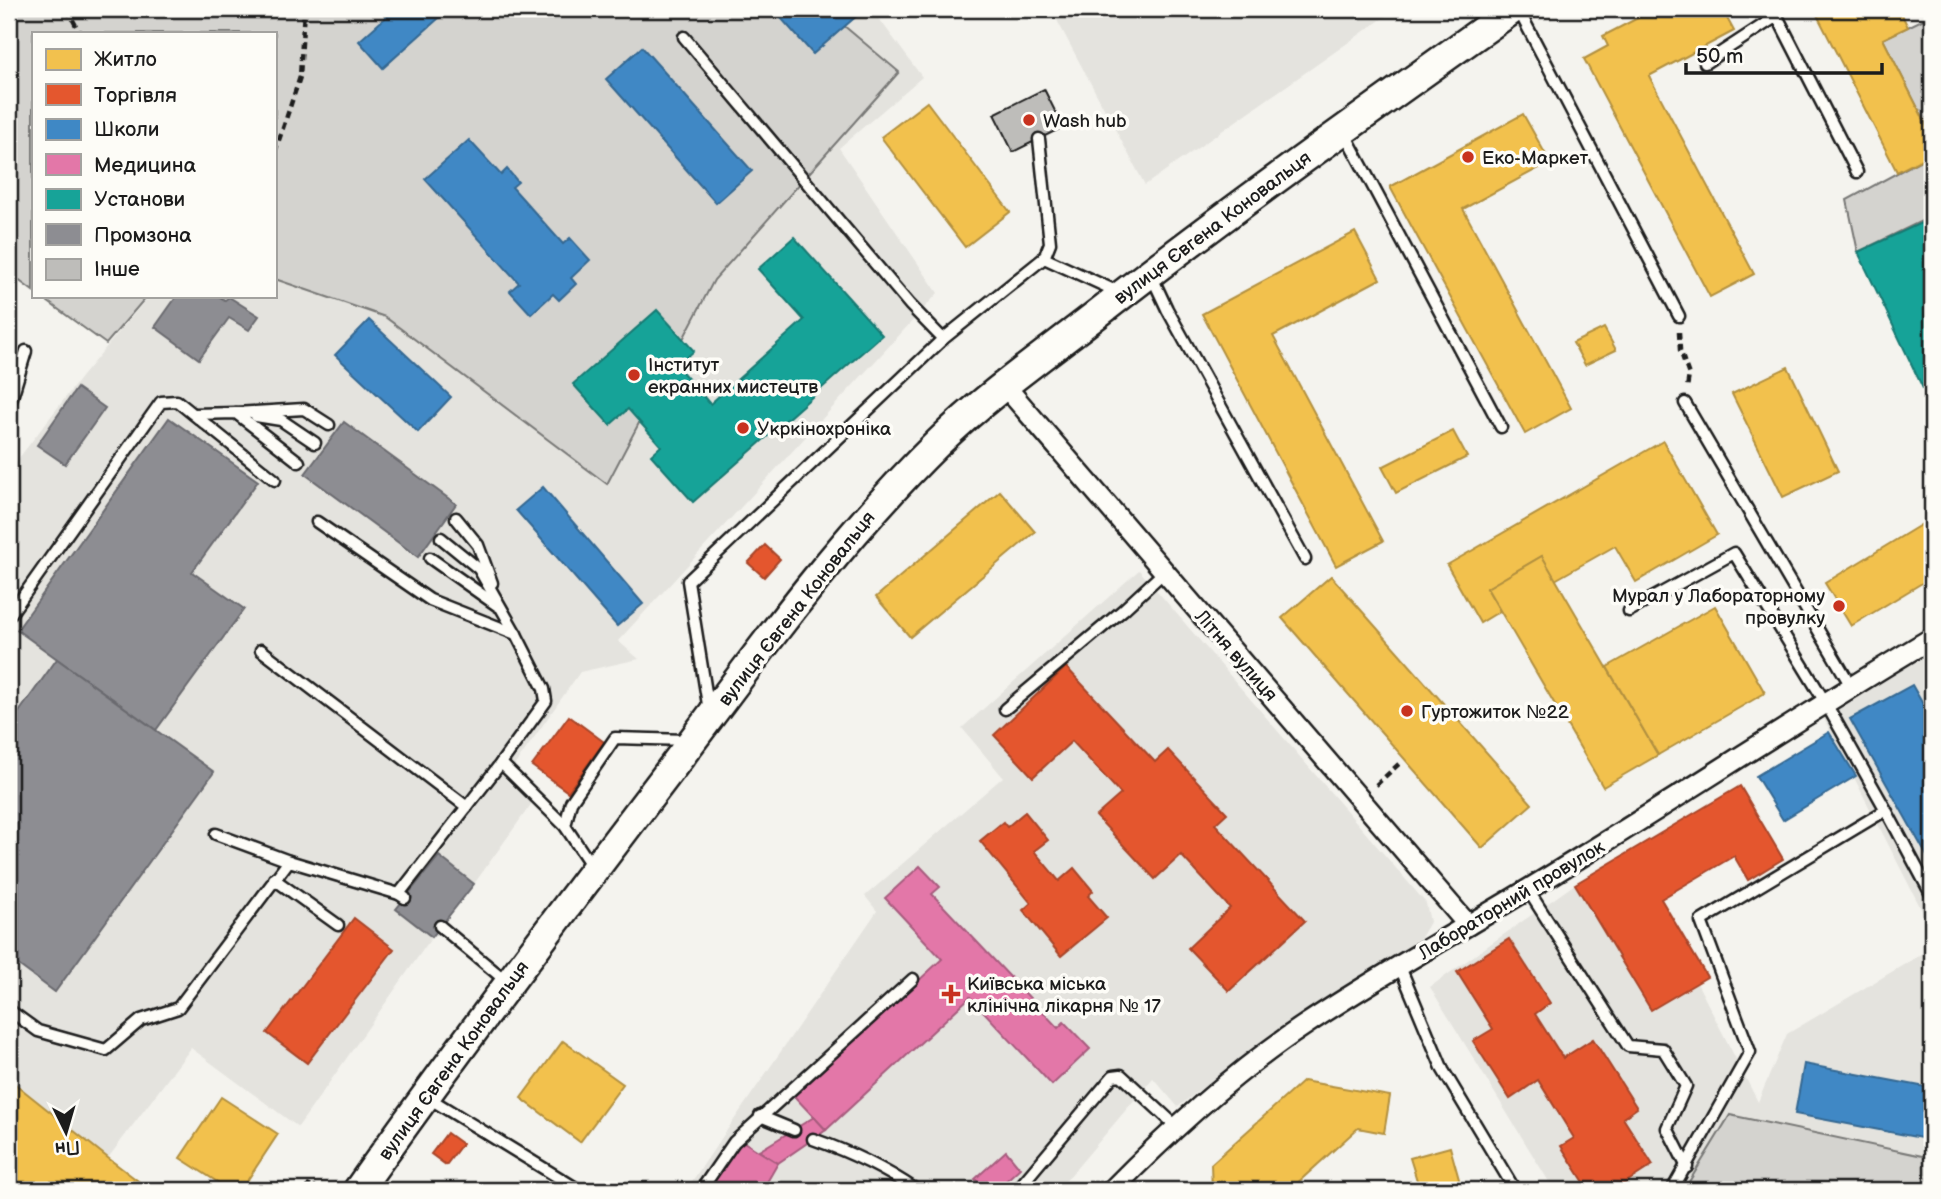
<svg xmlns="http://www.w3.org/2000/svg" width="1941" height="1199" font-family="'Balsamiq Sans',sans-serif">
	<rect width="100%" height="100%" fill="#f4f3ee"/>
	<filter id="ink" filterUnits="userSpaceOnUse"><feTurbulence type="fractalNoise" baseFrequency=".0143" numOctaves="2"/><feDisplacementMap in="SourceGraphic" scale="14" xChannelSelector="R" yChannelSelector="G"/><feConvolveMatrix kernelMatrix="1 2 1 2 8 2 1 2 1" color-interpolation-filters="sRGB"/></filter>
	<g filter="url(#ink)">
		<g fill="#e4e3de">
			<polygon points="720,9 872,9 922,77 839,148 938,293 618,641 639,659 580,672 505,779 532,803 474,884 432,937 298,1127 191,1048 108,1158 9,1079 9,471 82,376 149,296 275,296 275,231"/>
			<polygon points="1051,9 1396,9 1145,185"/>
			<polygon points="1139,570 1426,903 1430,922 1418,943 1264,1039 1178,1107 1153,1078 1058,1190 686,1190 877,911 865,896 1003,777 962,728"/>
			<polygon points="1932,651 1932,930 1822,715"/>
			<polygon points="1575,884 1651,1010 1697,983 1758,1102 1787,1034 1932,948 1932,1190 1554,1190 1430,987"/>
		</g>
		<g fill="#d4d3cf" stroke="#787876" stroke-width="2">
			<polygon points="9,9 824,9 899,72 714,280 607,484 385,317 275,279 275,33 33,33 33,291 9,273"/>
			<polygon points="1930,16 1932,19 1932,136 1883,39"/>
			<polygon points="1932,154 1932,216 1858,252 1847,200"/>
			<polygon points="40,296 147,296 106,344"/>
			<polygon points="1730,1115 1932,1158 1932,1190 1684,1190"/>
		</g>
		<g fill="#f2c14e" stroke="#b2903f" stroke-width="2">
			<polygon points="1655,9 1722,9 1734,31 1649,76 1754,274 1710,297 1584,59 1608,46 1603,36"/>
			<polygon points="1814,9 1899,9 1908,27 1883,39 1932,136 1932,154 1897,172"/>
			<polygon points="927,102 1010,212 965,247 881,137"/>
			<polygon points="1523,114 1550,162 1463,209 1571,408 1525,434 1390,187"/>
			<polygon points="1355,232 1380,279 1273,336 1383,541 1336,566 1202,314"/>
			<polygon points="1604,328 1616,350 1585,365 1573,343"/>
			<polygon points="1788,367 1838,471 1783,497 1732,394"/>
			<polygon points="1453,431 1467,457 1396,493 1382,467"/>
			<polygon points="1663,441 1717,535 1636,582 1615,546 1555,580 1542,556 1487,588 1500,611 1480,623 1447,565"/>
			<polygon points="1000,491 1035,532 910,637 876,597"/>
			<polygon points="1932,518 1932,577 1851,626 1825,583"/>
			<polygon points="1542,556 1658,755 1603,787 1487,588"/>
			<polygon points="1331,576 1532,804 1482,848 1282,618"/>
			<polygon points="1715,606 1765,693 1658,755 1607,667"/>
			<polygon points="563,1041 623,1084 580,1142 521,1098"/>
			<polygon points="9,1079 108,1158 150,1190 9,1190"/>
			<polygon points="1303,1081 1390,1096 1384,1133 1358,1128 1293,1187 1297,1190 1212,1190 1211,1164"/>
			<polygon points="221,1097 278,1134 241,1190 230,1190 180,1158"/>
			<polygon points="1450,1147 1462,1190 1416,1190 1419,1187 1410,1158"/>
		</g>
		<g fill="#e4572e" stroke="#a84529" stroke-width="2">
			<polygon points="765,545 780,559 764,577 748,563"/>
			<polygon points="1066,667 1155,762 1168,750 1227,813 1215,824 1305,921 1229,991 1188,948 1230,908 1181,855 1155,879 1096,816 1121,794 1072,741 1033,777 994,735"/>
			<polygon points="569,716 604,742 568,792 532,766"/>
			<polygon points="1740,786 1783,859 1748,880 1734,856 1661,899 1707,977 1651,1010 1575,884"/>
			<polygon points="1025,812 1048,840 1034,851 1059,881 1074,868 1093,891 1088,896 1107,918 1061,956 1023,910 1031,903 980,841 1003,822 1007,827"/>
			<polygon points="354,918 394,949 307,1063 267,1033"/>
			<polygon points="1509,939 1550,1003 1535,1014 1563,1058 1593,1039 1637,1108 1623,1118 1653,1165 1614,1190 1589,1190 1561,1146 1574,1138 1538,1080 1510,1099 1473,1041 1493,1029 1457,972"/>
			<polygon points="447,1133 462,1144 446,1165 431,1154"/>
		</g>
		<g fill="#3f88c5" stroke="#346892" stroke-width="2">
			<polygon points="395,9 449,9 383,68 359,41"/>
			<polygon points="773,9 855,9 860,13 813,54"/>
			<polygon points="642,47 752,171 716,203 606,79"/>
			<polygon points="469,140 501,175 507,169 518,182 512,187 563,244 570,238 590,260 571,278 576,284 559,300 553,294 531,314 510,291 519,283 425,179"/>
			<polygon points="369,320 451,397 418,432 335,355"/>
			<polygon points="543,487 643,604 617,626 516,510"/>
			<polygon points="1912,685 1932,720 1932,865 1850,719"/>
			<polygon points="1829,732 1856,776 1783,820 1756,776"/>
			<polygon points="1804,1064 1931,1088 1932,1080 1932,1140 1795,1114"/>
		</g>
		<g fill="#e377a8" stroke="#a75c7e" stroke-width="2">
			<polygon points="920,866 940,887 932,894 1058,1028 1064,1022 1090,1049 1052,1085 970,997 826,1130 794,1096 942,959 885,898"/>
			<polygon points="814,1117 826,1130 778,1163 759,1151"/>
			<polygon points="739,1139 778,1163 763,1189 764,1190 709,1190"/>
			<polygon points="1006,1151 1020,1168 996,1190 985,1190 975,1179"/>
		</g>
		<g fill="#17a398" stroke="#187a73" stroke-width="2">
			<polygon points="1921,223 1932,247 1932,397 1928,399 1858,252"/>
			<polygon points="794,237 882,335 693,502 651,455 661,446 628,409 610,425 573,384 657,310 694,351 677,366 710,404 804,320 758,269"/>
		</g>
		<g fill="#8d8d92" stroke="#6b6b6f" stroke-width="2">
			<polygon points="177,296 218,296 225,300 229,297 259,316 249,330 229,318 199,359 155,327"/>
			<polygon points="77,388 105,408 65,464 37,445"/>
			<polygon points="169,418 258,481 192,572 244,609 156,730 17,630"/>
			<polygon points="344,422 456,504 418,557 305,474"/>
			<polygon points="57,659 214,772 55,992 9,958 9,726"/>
			<polygon points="439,856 474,884 432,937 396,909"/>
		</g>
		<polygon fill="#bebdba" stroke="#1c1c1c" stroke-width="2" points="1044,89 1063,127 1013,152 994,114"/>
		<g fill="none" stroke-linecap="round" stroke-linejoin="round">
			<defs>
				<g id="lane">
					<polyline points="1518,9 1679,316"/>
					<polyline points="1777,16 1857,172"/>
					<polyline points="684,37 910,305 943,339 1044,258 1118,292"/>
					<polyline points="1705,63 1777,16 1774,9"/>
					<polyline points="1345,134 1501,427"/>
					<polyline points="1039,139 1050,243 1044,258"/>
					<polyline points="1152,277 1167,309 1305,559"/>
					<polyline points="1685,403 1851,686"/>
					<polyline points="9,407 26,351"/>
					<polyline points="236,413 304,409 329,425"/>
					<polyline points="194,414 236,413 299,462"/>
					<polyline points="256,416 281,420 315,443"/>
					<polyline points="456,518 478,545 492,583"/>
					<polyline points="317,522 430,600 516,634"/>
					<polyline points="430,558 498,606"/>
					<polyline points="1629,611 1734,553 1825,702 1886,810"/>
					<polyline points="9,616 161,402 177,401 275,480"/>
					<polyline points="261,650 467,807"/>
					<polyline points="1005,709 1123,610 1165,571"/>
					<polyline points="709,711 688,581 943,339"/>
					<polyline points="501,763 565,826 593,868"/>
					<polyline points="565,826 571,802 615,738 687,740"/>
					<polyline points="216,834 289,861"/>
					<polyline points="274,879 338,925"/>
					<polyline points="1528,890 1628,1046 1663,1049 1686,1086 1667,1128 1687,1167"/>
					<polyline points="399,894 501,763 546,701 544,689 516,634 479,569 441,538"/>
					<polyline points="440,926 506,981"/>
					<polyline points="1400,967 1443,1070 1515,1190"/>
					<polyline points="9,1010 38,1031 106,1050 141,1020 178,1008 289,861 399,894 405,898"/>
					<polyline points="427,1097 579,1190"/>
					<polyline points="760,1116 794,1130"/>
					<path d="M 813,1139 C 850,1152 884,1168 916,1190"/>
					<polyline points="701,1190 734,1142 913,979"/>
					<polyline points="1017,1190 1113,1076 1121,1075 1176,1126"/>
					<polyline points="1672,1190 1750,1052 1701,921 1886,810 1932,896"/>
				</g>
				<g id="street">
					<polyline points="1005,386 1468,925"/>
					<path d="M 1112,1190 C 1171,1130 1234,1072 1305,1025 C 1376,977 1453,935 1527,890 C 1663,808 1796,719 1932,638"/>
				</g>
				<path id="secondary" d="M 358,1190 C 458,1049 563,911 668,773 C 753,660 836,543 938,443 C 988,394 1046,354 1101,311 C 1235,206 1374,108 1513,9"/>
			</defs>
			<use href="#lane" stroke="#1c1c1c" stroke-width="15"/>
			<use href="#street" stroke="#1c1c1c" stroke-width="24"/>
			<use href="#secondary" stroke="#1c1c1c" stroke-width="33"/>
			<g stroke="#1c1c1c" stroke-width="4.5" stroke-dasharray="7 5" stroke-linecap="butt">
				<polyline points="67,9 80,33"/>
				<polyline points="275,152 300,77 304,9"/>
				<polyline points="1679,332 1680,350 1689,375 1687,388"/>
				<polyline points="1376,785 1401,762"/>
				<polyline points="307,1190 310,1183 319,1190"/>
			</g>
			<use href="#lane" stroke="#fdfcf7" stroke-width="10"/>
			<use href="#street" stroke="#fdfcf7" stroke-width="19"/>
			<use href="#secondary" stroke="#fdfcf7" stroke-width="28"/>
		</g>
	</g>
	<g fill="#c8321e" stroke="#fdfcf7" stroke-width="2.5">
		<circle cx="1029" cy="120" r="7"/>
		<circle cx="1468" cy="157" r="7"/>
		<circle cx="634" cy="375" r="7"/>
		<circle cx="743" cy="428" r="7"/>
		<circle cx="1839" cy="606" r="7"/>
		<circle cx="1407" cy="711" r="7"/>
		<path d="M947.5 983.5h7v7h7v7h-7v7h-7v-7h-7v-7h7z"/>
	</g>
	<g text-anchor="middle" stroke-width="7" stroke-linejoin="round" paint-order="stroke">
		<g font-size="19" fill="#1c1c1c" stroke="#fdfcf7" text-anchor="start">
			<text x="1043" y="127">Wash hub</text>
			<text x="1482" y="164">Еко-Маркет</text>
			<text x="648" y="371">Інститут<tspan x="648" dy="22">екранних мистецтв</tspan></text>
			<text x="757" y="435">Укркінохроніка</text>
			<text x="1825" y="602" text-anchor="end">Мурал у Лабораторному<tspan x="1825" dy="22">провулку</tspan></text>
			<text x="1421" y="718">Гуртожиток №22</text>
			<text x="967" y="990">Київська міська<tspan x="967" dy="22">клінічна лікарня № 17</tspan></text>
		</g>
		<g font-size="19" fill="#1c1c1c" stroke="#fdfcf7">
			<text transform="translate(1212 227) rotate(-37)" y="7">вулиця Євгена Коновальця</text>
			<text transform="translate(796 608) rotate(-52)" y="7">вулиця Євгена Коновальця</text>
			<text transform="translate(1237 655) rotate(49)" y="7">Літня вулиця</text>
			<text transform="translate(1511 899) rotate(-31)" y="7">Лабораторний провулок</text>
			<text transform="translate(453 1060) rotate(-54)" y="7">вулиця Євгена Коновальця</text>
		</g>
	</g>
	<rect width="1941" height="1199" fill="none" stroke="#fdfcf7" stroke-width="35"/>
	<rect x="18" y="18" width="1906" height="1164" fill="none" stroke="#1c1c1c" stroke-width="2.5" filter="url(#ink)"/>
	<rect x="32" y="32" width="245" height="266" fill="#fdfcf7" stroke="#a3a29f" stroke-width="2"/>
	<rect x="46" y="49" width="35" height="21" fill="#f2c14e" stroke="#a3a29f" stroke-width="2"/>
	<text x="94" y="66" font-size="21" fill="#1c1c1c">Житло</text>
	<rect x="46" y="84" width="35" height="21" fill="#e4572e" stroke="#a3a29f" stroke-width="2"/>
	<text x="94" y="102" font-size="21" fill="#1c1c1c">Торгівля</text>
	<rect x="46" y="119" width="35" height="21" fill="#3f88c5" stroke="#a3a29f" stroke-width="2"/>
	<text x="94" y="136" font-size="21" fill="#1c1c1c">Школи</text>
	<rect x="46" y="154" width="35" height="21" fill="#e377a8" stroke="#a3a29f" stroke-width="2"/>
	<text x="94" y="172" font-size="21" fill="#1c1c1c">Медицина</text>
	<rect x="46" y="189" width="35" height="21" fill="#17a398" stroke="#a3a29f" stroke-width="2"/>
	<text x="94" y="206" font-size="21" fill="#1c1c1c">Установи</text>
	<rect x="46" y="224" width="35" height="21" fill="#8d8d92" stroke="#a3a29f" stroke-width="2"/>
	<text x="94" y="242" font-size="21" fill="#1c1c1c">Промзона</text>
	<rect x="46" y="259" width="35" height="21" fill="#bebdba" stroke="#a3a29f" stroke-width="2"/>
	<text x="94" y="276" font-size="21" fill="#1c1c1c">Інше</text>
	<g transform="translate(66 1132) rotate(175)" stroke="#fdfcf7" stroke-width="5" paint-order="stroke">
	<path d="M0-5L12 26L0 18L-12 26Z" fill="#1c1c1c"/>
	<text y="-10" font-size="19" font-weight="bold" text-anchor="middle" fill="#1c1c1c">Пн</text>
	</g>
	<path d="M1686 63v10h196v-10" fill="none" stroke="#1c1c1c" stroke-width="3.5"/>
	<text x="1696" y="63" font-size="21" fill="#1c1c1c" stroke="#fdfcf7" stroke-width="5" paint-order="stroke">50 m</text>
</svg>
